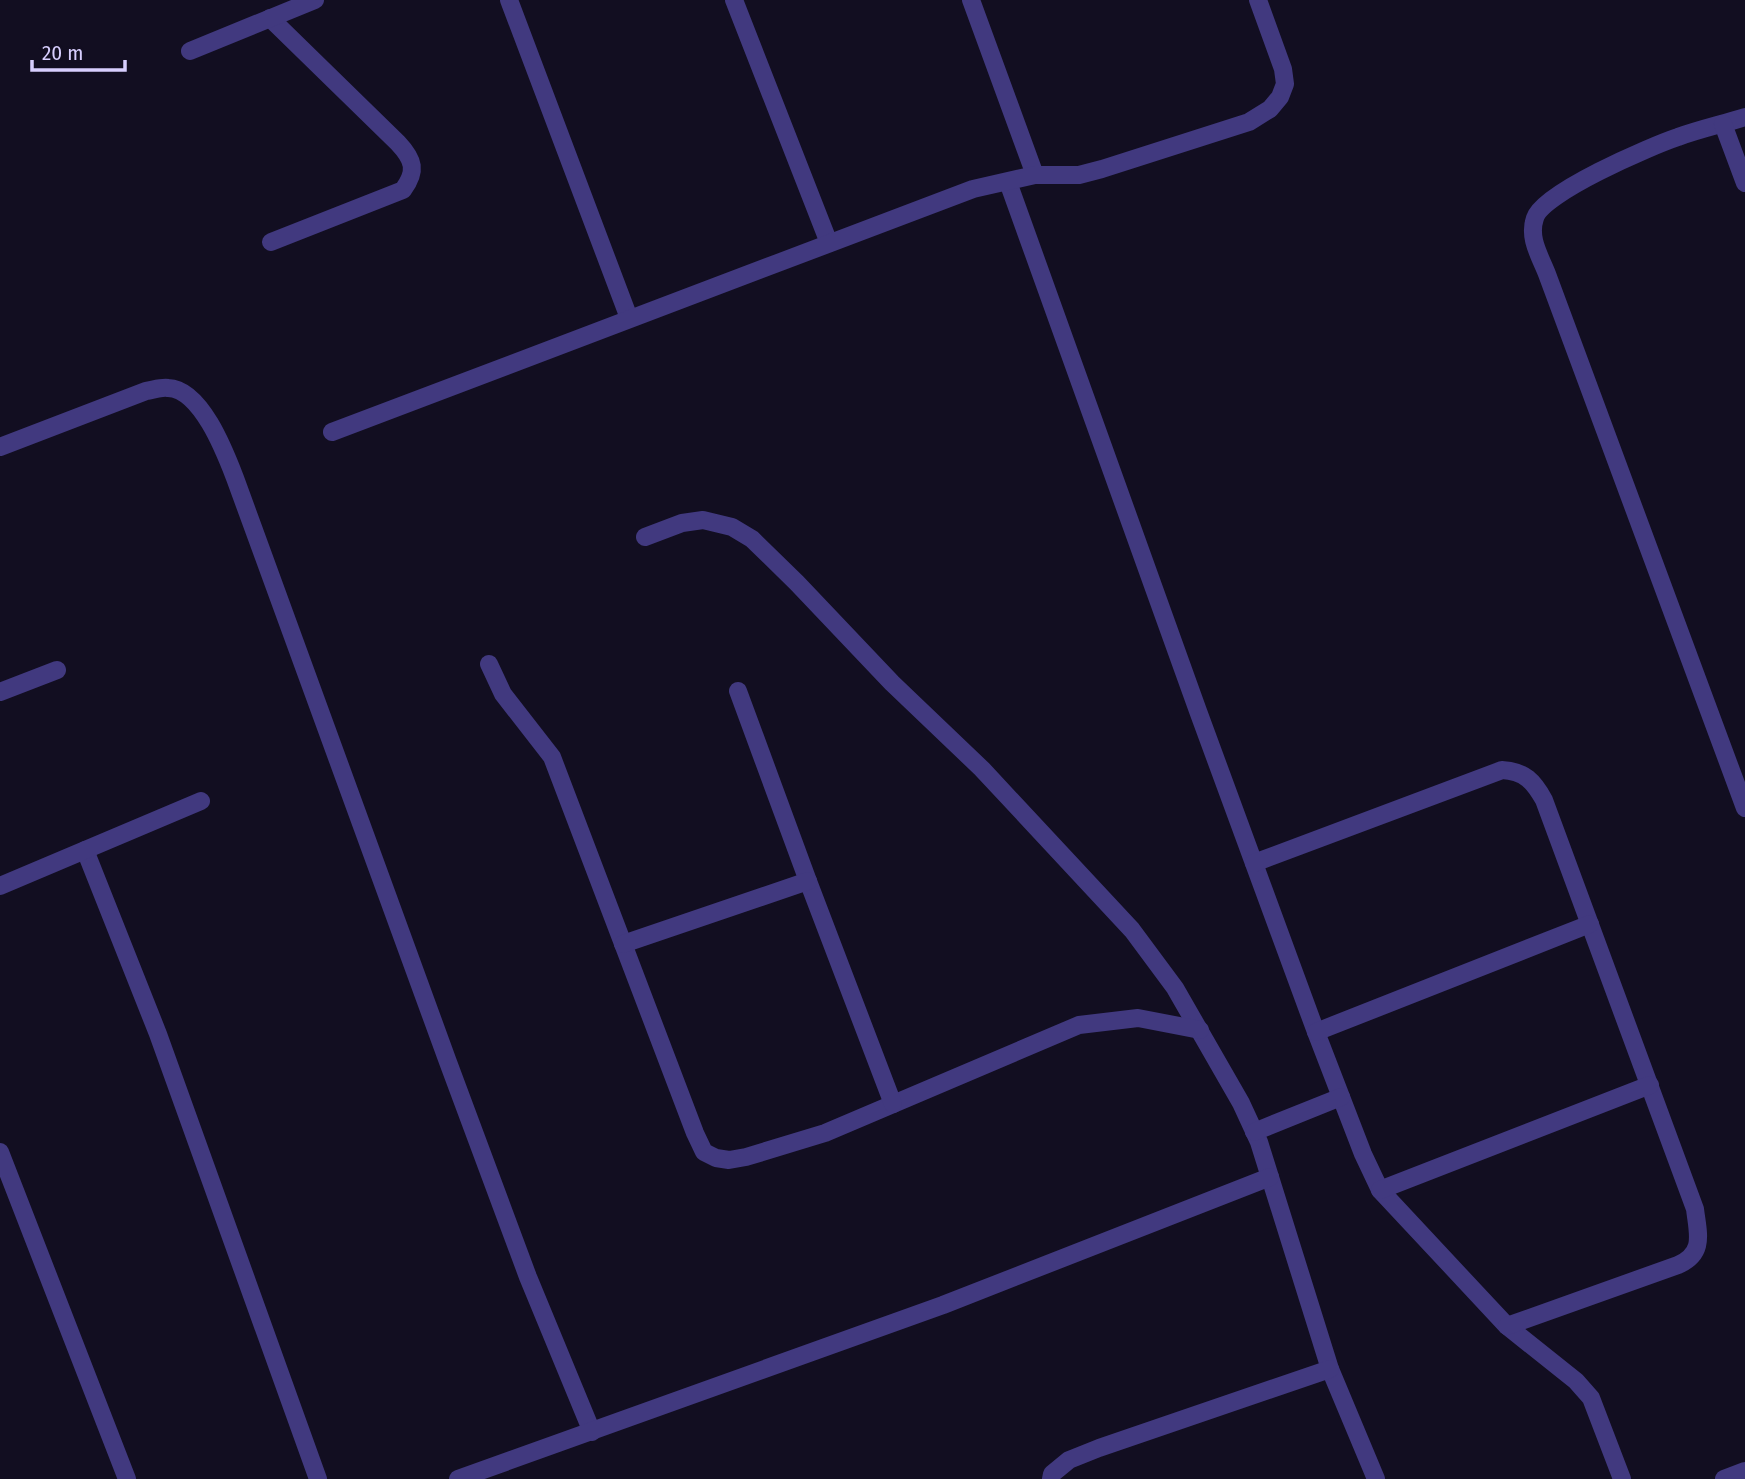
<svg xmlns="http://www.w3.org/2000/svg" width="1745" height="1479" font-family="'Fira Sans Condensed',sans-serif">
	<rect width="100%" height="100%" fill="#120e21"/>
	<g fill="none" stroke-linecap="round" stroke-linejoin="round">
		<g stroke="#41397f" stroke-width="18">
			<polyline points="509,0 629,318"/>
			<polyline points="734,0 829,243"/>
			<polyline points="971,0 1035,175"/>
			<path d="M 270,18 L 398,143 C 414,160 417,171 403,190 L 271,242"/>
			<polyline points="190,51 315,0"/>
			<path d="M 1745,117 C 1723,124 1700,129 1678,137 C 1651,146 1542,193 1535,218 C 1528,238 1540,256 1547,274 L 1745,808"/>
			<polyline points="1723,124 1745,183"/>
			<polyline points="1008,182 1198,711 1316,1032 1363,1154 1380,1190 1507,1326 1576,1381 1591,1398 1622,1479"/>
			<polyline points="332,432 973,189 1035,175 1079,175 1102,169 1249,122 1270,109 1280,97 1285,84 1283,69 1258,0"/>
			<path d="M 0,447 L 146,391 C 153,390 161,387 168,388 C 201,389 225,452 235,478 L 448,1062 L 528,1277 L 592,1432"/>
			<polyline points="645,537 682,523 703,520 732,527 752,539 797,583 892,683 982,769 1132,930 1175,988 1241,1103 1259,1142 1330,1369 1376,1479"/>
			<polyline points="489,664 503,694 552,757 695,1133 704,1152 716,1158 729,1160 746,1157 825,1133 1079,1025 1138,1018 1200,1030"/>
			<polyline points="738,691 808,881 893,1104"/>
			<polyline points="0,692 57,670"/>
			<polyline points="85,850 158,1034 318,1479"/>
			<path d="M 1254,863 L 1502,770 C 1525,771 1534,782 1544,800 L 1695,1209 C 1698,1234 1705,1253 1678,1265 L 1507,1326"/>
			<polyline points="0,886 201,801"/>
			<polyline points="623,944 808,881"/>
			<polyline points="1316,1032 1590,924"/>
			<polyline points="1254,1132 1341,1097"/>
			<polyline points="0,1152 127,1479"/>
			<polyline points="1380,1190 1650,1085"/>
			<polyline points="458,1479 943,1305 1270,1177"/>
			<polyline points="1051,1479 1052,1474 1069,1460 1099,1448 1330,1369"/>
			<polyline points="1724,1479 1745,1471"/>
		</g>
	</g>
	<path d="M32 60v10h93v-10" fill="none" stroke="#d7cefe" stroke-width="3.5"/>
	<text x="42" y="60" font-size="21" fill="#d7cefe" stroke="#120e21" stroke-width="5" paint-order="stroke">20 m</text>
</svg>
